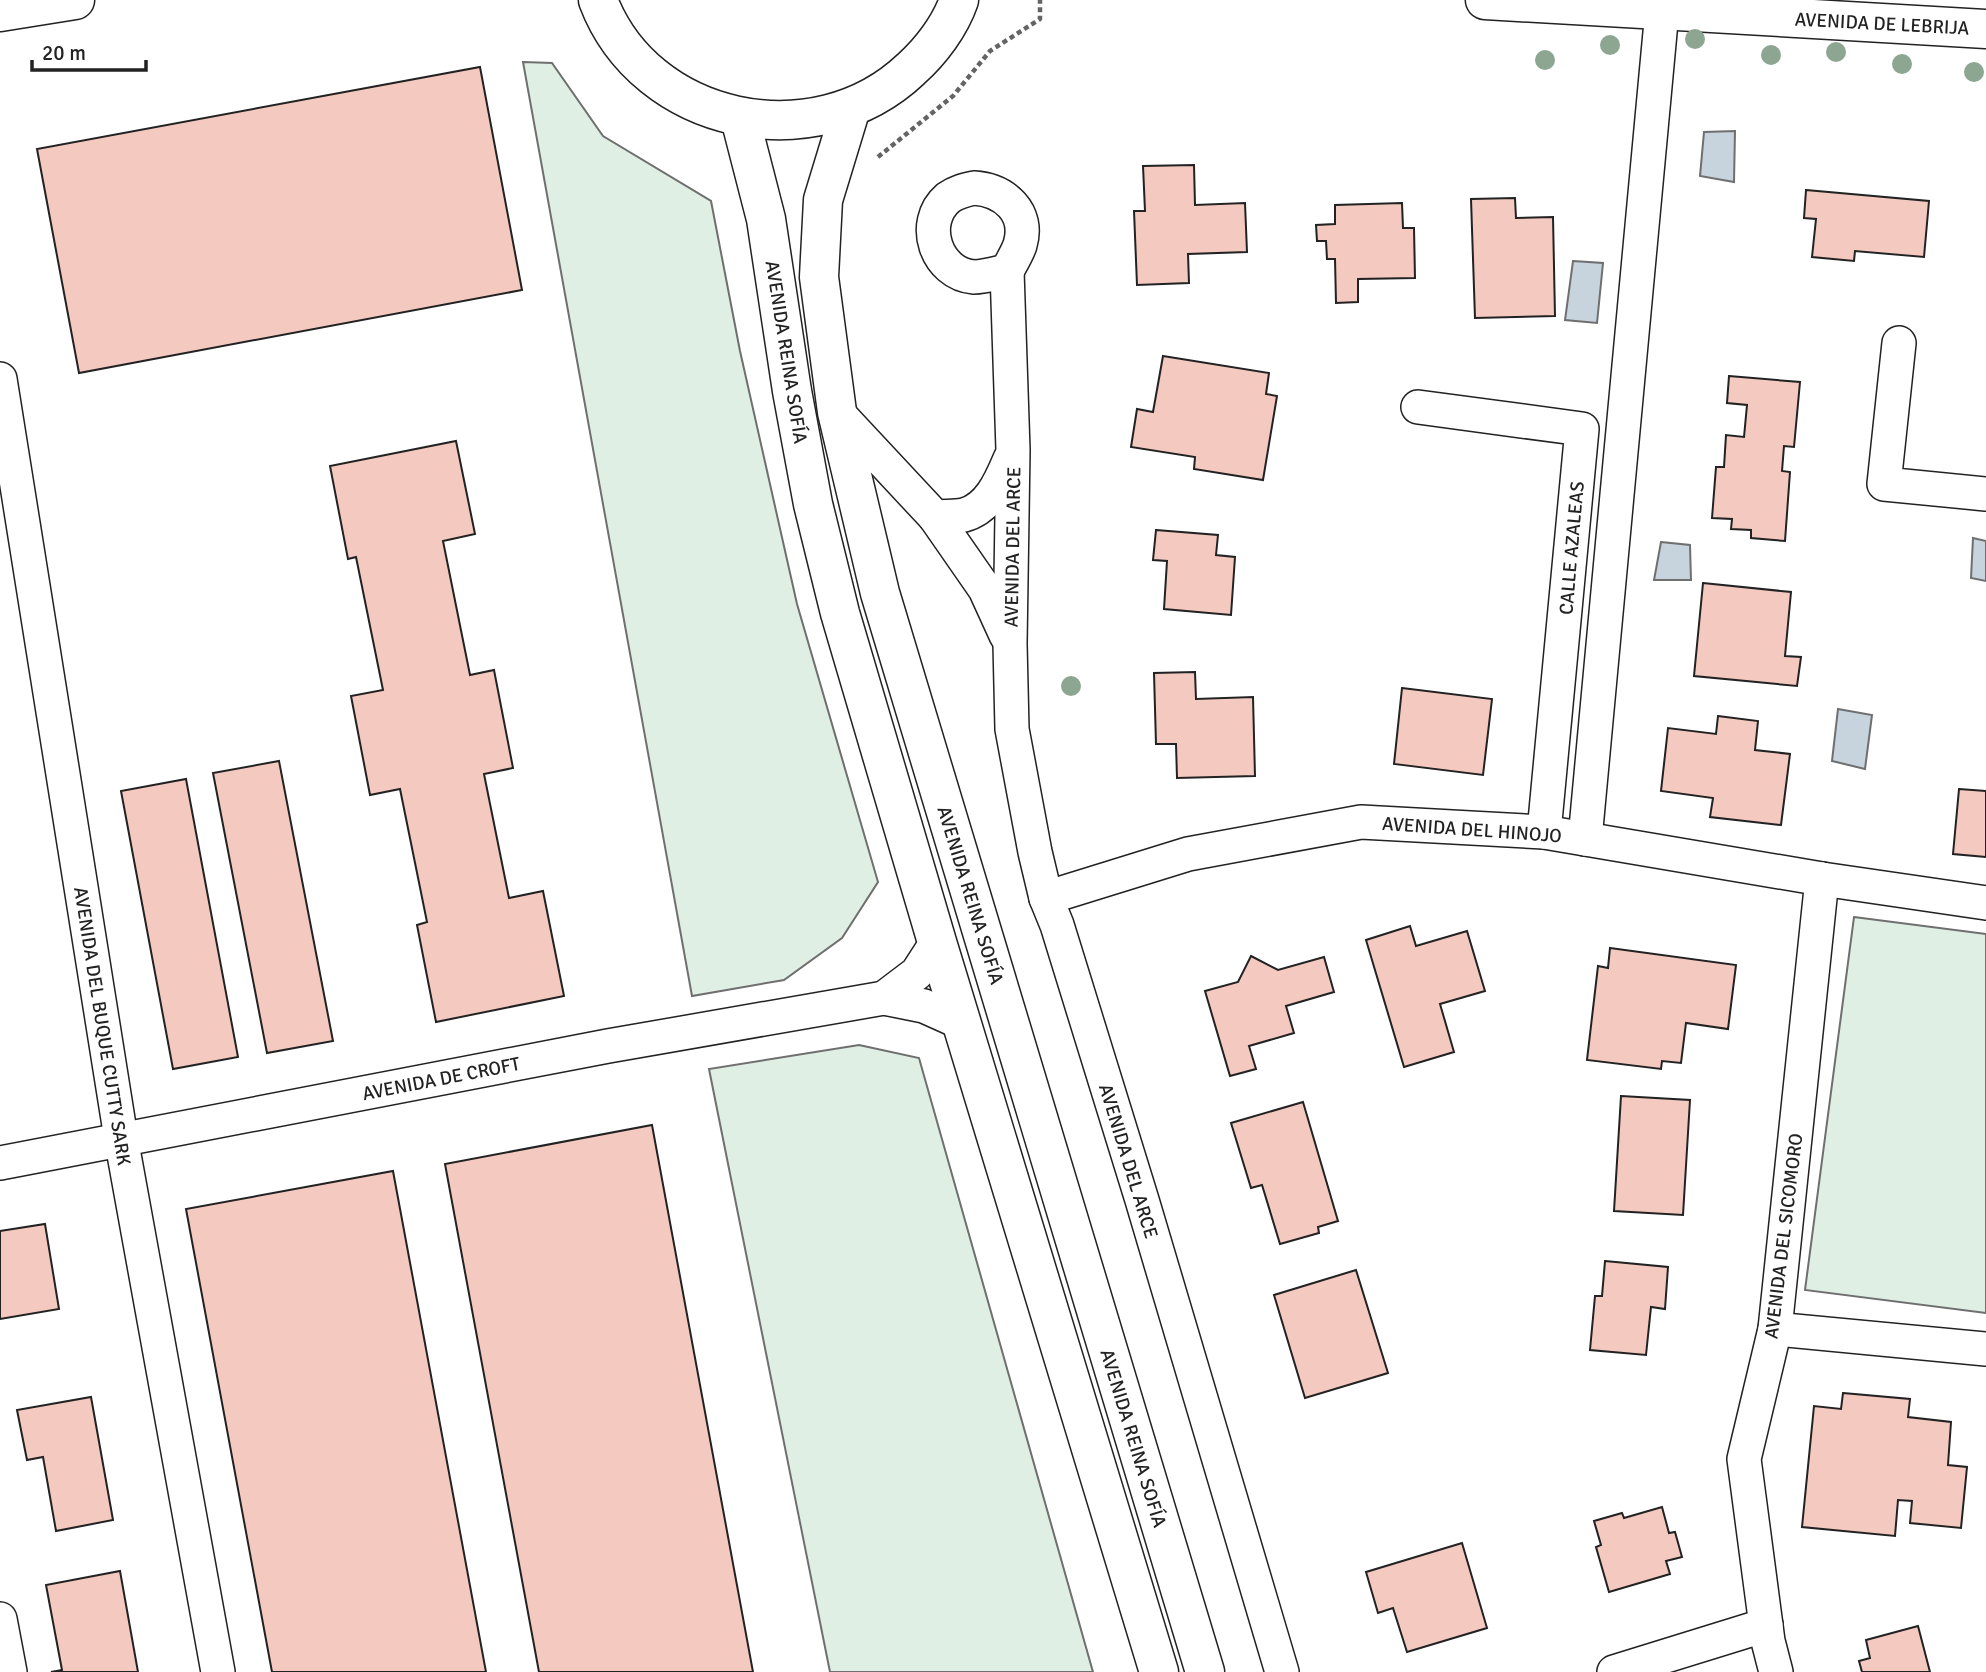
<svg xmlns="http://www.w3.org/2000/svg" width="1986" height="1672" font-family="Signika,sans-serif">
	<rect width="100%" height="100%" fill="#fff"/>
	<g fill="#e0efe3" stroke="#6f6f6f" stroke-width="2">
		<polygon points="523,62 552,63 603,136 711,201 740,351 797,604 878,882 842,938 784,980 692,996"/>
		<polygon points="1854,917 1986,934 1986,1313 1805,1290"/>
		<polygon points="859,1045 919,1058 1093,1672 830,1672 709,1069"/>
	</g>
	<g fill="#c7d3dd" stroke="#6f6f6f" stroke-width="2">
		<polygon points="1735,131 1734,182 1700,176 1704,132"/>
		<polygon points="1573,261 1603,263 1597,323 1565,320"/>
		<polygon points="1973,538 1986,541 1986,581 1971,578"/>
		<polygon points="1661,542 1690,545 1691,580 1654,580"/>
		<polygon points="1838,709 1872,715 1865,769 1832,761"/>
	</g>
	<g fill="#f3c9c0" stroke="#222" stroke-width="2">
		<polygon points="480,67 522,290 79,373 37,149"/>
		<polygon points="1194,165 1195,205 1245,203 1247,252 1188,254 1189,283 1137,285 1134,211 1145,211 1143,166"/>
		<polygon points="1806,190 1929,201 1924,257 1855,251 1854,261 1812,257 1816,219 1804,218"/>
		<polygon points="1515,198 1516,218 1553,217 1555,316 1475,318 1471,199"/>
		<polygon points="1402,203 1403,228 1414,228 1415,278 1358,279 1358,302 1336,303 1335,259 1327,259 1326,241 1317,241 1316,225 1335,224 1335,205"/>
		<polygon points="1163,356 1269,373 1266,394 1277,396 1263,480 1194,469 1195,457 1131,447 1137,409 1153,412"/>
		<polygon points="1729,376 1800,382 1794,447 1784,446 1782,471 1790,472 1785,541 1751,538 1751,530 1731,529 1732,519 1712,518 1716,467 1724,467 1726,435 1744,437 1747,405 1727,403"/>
		<polygon points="456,441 475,534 443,541 470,675 494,670 513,768 484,774 509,898 543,891 564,996 436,1022 417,925 427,922 400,789 370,795 351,696 383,690 356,557 348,559 330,466"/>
		<polygon points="1156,530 1218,535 1216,555 1235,557 1231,615 1164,609 1167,561 1153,560"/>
		<polygon points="1703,583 1791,592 1785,656 1801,657 1797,686 1694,676"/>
		<polygon points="1195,672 1196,699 1253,697 1255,776 1177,778 1176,744 1156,744 1154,673"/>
		<polygon points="1402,688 1492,699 1483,775 1394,764"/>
		<polygon points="1718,716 1758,721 1755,750 1790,754 1781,825 1710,817 1713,798 1661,791 1668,728 1716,734"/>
		<polygon points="279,761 333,1041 267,1053 213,773"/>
		<polygon points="186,779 238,1057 173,1069 121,791"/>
		<polygon points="1959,789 1986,791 1986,857 1953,854"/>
		<polygon points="1410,926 1416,946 1467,931 1485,991 1440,1004 1454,1052 1404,1067 1366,940"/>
		<polygon points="1610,948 1736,965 1728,1029 1686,1023 1681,1063 1662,1061 1661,1069 1587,1060 1598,966 1608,968"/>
		<polygon points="1251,956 1278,970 1324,957 1334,992 1286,1006 1294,1033 1249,1046 1256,1069 1230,1076 1205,991 1238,982"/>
		<polygon points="1621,1096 1690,1100 1683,1215 1614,1211"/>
		<polygon points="1303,1102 1338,1221 1318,1227 1319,1233 1280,1244 1262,1185 1251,1188 1231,1123"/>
		<polygon points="652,1125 753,1672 539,1672 445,1164"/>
		<polygon points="393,1171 486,1672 272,1672 186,1209"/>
		<polygon points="45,1224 59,1309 0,1319 0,1231"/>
		<polygon points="1605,1261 1668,1267 1665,1309 1651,1307 1646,1355 1590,1350 1595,1296 1602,1296"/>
		<polygon points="1356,1270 1388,1373 1305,1398 1274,1295"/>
		<polygon points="1843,1393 1910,1399 1908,1417 1951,1422 1948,1465 1967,1467 1961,1528 1910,1523 1912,1501 1898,1500 1895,1536 1802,1527 1814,1406 1841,1409"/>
		<polygon points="91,1397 113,1520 56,1531 43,1457 27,1460 17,1410"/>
		<polygon points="1662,1507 1669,1533 1675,1532 1682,1557 1666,1561 1670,1574 1609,1592 1596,1547 1601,1545 1594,1521 1622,1513 1624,1518"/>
		<polygon points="1462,1543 1487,1628 1407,1652 1393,1608 1378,1613 1366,1572"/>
		<polygon points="120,1571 138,1672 51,1672 62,1670 46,1585"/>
		<polygon points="1918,1626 1930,1672 1862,1672 1859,1661 1870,1658 1866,1640"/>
	</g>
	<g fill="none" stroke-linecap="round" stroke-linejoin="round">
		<defs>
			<g id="street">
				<path d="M 974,188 C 1004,190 1030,212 1020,245 C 1017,254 1011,263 1007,271 C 997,273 985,277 974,277 C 936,274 919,223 948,198 C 956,192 965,190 974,188 Z"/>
				<polyline points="1007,271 1013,450 1010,644 1012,729 1035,852 1046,898 1057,925 1142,1200 1282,1672"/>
				<polyline points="1899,343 1884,484 1986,494"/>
				<polyline points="0,379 121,1138 218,1672"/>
				<polyline points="1418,407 1582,429 1544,832"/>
				<polyline points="837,412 935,517 985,589 1006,635"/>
				<path d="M 935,517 C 944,516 956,517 964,515 C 990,508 1001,480 1010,459"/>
				<polyline points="1585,839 1662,11"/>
				<polyline points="1046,898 1188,854 1361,822 1544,832 1822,879 1986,903"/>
				<polyline points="884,998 917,973 937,942"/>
				<polyline points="0,1163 608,1046 884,998 924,1006 962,1023"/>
				<polyline points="1775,1329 1986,1349"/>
				<polyline points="0,1619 10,1672"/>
				<polyline points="1614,1672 1766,1625"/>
				<polyline points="1776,1672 1768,1641 1744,1459 1775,1329 1822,879"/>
			</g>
			<g id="secondary">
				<polyline points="1485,0 1986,29"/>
				<polyline points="0,12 75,0"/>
			</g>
			<g id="primary">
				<path d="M 598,0 C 645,125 815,160 911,69 C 931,51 950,26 959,0"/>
				<polyline points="851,108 823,200 819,277 837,412 880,593 1205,1672"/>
				<polyline points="740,118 766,219 792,391 813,504 840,613 937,942 1159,1672"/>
			</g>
		</defs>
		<use href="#street" stroke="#222" stroke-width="36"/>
		<use href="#secondary" stroke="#222" stroke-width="41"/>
		<use href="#primary" stroke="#222" stroke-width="41"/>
		<polyline stroke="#646464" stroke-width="4.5" stroke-dasharray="5 3.5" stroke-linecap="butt" points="878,157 953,96 990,51 1040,19 1040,0"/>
		<use href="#street" stroke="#fff" stroke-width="33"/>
		<use href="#secondary" stroke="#fff" stroke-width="38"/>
		<use href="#primary" stroke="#fff" stroke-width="38"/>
	</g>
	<g fill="#8da692">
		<circle cx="1695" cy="39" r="10"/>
		<circle cx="1610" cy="45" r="10"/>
		<circle cx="1836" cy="52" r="10"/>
		<circle cx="1771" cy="55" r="10"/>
		<circle cx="1545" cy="60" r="10"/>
		<circle cx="1902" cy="64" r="10"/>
		<circle cx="1974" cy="72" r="10"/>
		<circle cx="1071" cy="686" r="10"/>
	</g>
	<g text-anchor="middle" stroke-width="5" stroke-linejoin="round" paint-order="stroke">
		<g font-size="19" fill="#222" stroke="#fff">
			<text transform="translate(1882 23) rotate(3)" y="7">AVENIDA DE LEBRIJA</text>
			<text transform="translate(787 352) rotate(81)" y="7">AVENIDA REINA SOFÍA</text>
			<text transform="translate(1012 547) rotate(-89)" y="7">AVENIDA DEL ARCE</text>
			<text transform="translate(1571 548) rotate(-85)" y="7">CALLE AZALEAS</text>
			<text transform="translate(1472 829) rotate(4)" y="7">AVENIDA DEL HINOJO</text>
			<text transform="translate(971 895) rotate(73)" y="7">AVENIDA REINA SOFÍA</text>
			<text transform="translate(103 1026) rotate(81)" y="7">AVENIDA DEL BUQUE CUTTY SARK</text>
			<text transform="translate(441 1078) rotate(-11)" y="7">AVENIDA DE CROFT</text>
			<text transform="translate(1129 1161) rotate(73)" y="7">AVENIDA DEL ARCE</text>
			<text transform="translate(1783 1236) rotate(-83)" y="7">AVENIDA DEL SICOMORO</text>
			<text transform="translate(1134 1438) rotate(73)" y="7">AVENIDA REINA SOFÍA</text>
		</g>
	</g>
	<path d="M32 60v10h114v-10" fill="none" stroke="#222222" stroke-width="3.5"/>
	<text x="42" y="60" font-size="21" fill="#222222" stroke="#ffffff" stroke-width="5" paint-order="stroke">20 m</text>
</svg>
